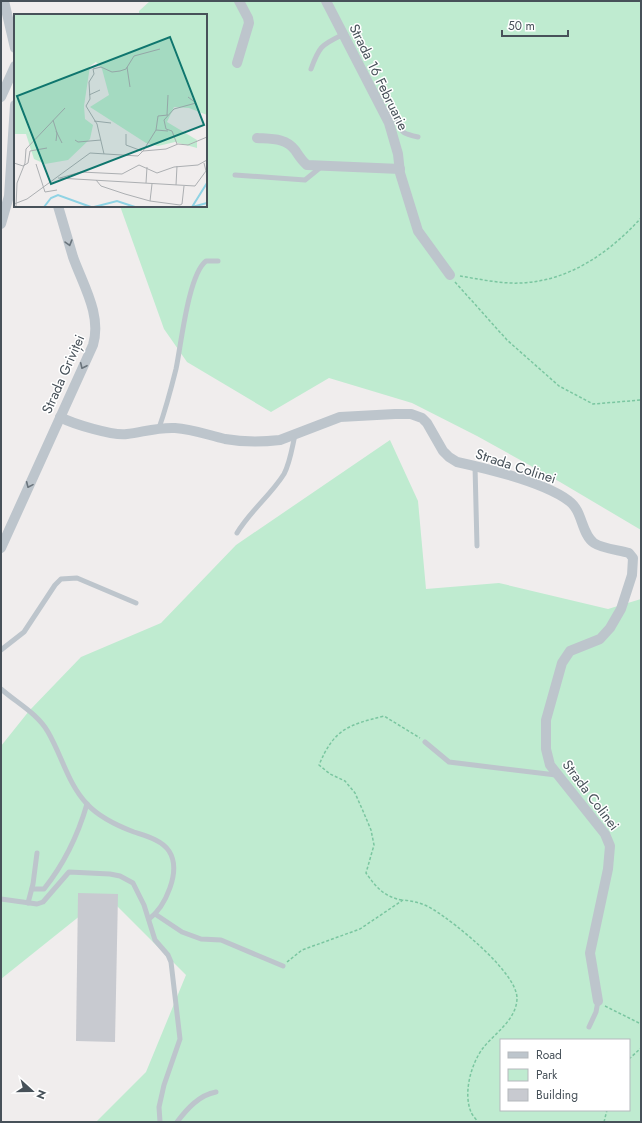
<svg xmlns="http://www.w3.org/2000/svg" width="642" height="1123" font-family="Jost,sans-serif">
	<rect width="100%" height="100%" fill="#f0eded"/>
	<g fill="#bfebd0" fill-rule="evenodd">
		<polygon points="150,1 641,1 641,530 560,482 477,436 412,403 329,378 271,412 187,362 164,329 120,206 206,206 206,15 139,15 139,11"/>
		<path d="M 390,440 L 418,501 L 426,589 L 499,583 L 608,609 L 641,599 L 641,1122 L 96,1122 L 146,1072 L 186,975 L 106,895 L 1,979 L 1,746 L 29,711 L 81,657 L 161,623 L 236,545 ZM 501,1040 L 629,1040 L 629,1110 L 501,1110 Z"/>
	</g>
	<polygon fill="#c8cad0" points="78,893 118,894 115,1042 76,1041"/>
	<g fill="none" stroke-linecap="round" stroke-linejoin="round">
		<g stroke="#7ac6a0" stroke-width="1.5" stroke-dasharray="3 2" stroke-linecap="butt">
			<path d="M 460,276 C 479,279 501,284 521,283 C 569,281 609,253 641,218"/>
			<polyline points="455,282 507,340 559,386 593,404 641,400"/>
			<path d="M 402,900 C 384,897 376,887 366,873 L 374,845 L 371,830 L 363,811 L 355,793 L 345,781 L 330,774 L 319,765 C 334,729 348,725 384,716 L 420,738"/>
			<path d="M 287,962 L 302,950 L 360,929 L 403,900 C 414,901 425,904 434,910 C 455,923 518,973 517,999 C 516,1020 495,1033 483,1048 C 471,1064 463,1093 471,1112 C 472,1115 476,1119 478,1122"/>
			<polyline points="605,1006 641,1024"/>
			<polyline points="629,1059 641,1048"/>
			<polyline points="604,1122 607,1110"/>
		</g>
		<g stroke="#bdc5cc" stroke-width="5">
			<path d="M 311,69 C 319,47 321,45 342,35"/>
			<path d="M 384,113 L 394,116 C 404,132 397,132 418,137"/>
			<polyline points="235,175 305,180 321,167"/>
			<path d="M 159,428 C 166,408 171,389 176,369 C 181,346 188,275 206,261 L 218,261"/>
			<polyline points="475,466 477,546"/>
			<path d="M 237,533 C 250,511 271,495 284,474 C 290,463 292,448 295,435"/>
			<polyline points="1,650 24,632 55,585 61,579 77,578 136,603"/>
			<path d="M 1,689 C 17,703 38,714 48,732 C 62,756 68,784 87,804 C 99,817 118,826 134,832 C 146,836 162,840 169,851 C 182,871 165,907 149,919"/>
			<polyline points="425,742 449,762 556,775"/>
			<path d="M 32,889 L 44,889 C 64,864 78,835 87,804"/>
			<polyline points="1,899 37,904 43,902 69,872 110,874 120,876 133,883 144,905 155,940 168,955 171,962 180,1039 164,1085 159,1107 160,1122"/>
			<polyline points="28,903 33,884 37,853"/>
			<polyline points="155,914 182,932 201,939 221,940 283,966"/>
			<polyline points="589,1027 596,1012 598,1001"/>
			<path d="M 177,1122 C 187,1109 199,1095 216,1092"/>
		</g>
		<g stroke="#bdc5cc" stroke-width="10">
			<polyline points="4,1 15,48"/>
			<polyline points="326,1 389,123 398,154 400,173 418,231 450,275"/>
			<polyline points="237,63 249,23 248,18 239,1"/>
			<polyline points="1,97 15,66"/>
			<path d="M 257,138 C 272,139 286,138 295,150 C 299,156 302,161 307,165 L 400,169"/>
			<polyline points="1,224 9,196 15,105"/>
			<path d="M 60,417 C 73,424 113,436 127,434 C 143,432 158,427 175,428 C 192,429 208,435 225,439 C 242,442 263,442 280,440 L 340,417 L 395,414 L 411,414 L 422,418 L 427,423 L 443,451 L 449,457 L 457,462 C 489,469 544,482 569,501 C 583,511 581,534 594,543 C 603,549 619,550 629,553 L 633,558 L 632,575 L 621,609 L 610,628 L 600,639 L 570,651 L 562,663 L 546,720 L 546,749 L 550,765 L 605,834 L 610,846 L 608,869 L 590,953 L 598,1001"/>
			<path d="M 1,548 L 93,345 C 102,315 83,285 73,257 C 68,240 63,223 58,206"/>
		</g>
	</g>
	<defs><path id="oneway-chevron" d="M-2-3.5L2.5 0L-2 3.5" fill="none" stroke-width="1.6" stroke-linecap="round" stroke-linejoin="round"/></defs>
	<g stroke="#6a747c">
		<use href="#oneway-chevron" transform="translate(69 243) rotate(74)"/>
		<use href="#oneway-chevron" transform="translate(83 366) rotate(115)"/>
		<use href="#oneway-chevron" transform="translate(29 485) rotate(114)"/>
	</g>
	<g text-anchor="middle" stroke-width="3" stroke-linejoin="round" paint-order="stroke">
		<g font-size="14" fill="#475159" stroke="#fff">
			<text transform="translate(379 77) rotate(64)" y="5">Strada 16 Februarie</text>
			<text transform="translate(63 374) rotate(-66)" y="5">Strada Griviței</text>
			<text transform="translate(516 466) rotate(18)" y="5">Strada Colinei</text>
			<text transform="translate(591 795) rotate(53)" y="5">Strada Colinei</text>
		</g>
	</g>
	<g transform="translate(14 14)">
		<rect width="193" height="193" fill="#f0eded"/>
		<path d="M 0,0 L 193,0 L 193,101 L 175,94 L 160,93 L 153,108 L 183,126 L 183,134 L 161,128 L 144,132 L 132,129 L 76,93 L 95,81 L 88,55 L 82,48 L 76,52 L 70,92 L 71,105 L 79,111 L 76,125 L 54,146 L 31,150 L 20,145 L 12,120 L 0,120 Z" fill="#bfebd0"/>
		<path fill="none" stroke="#8fd3e4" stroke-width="2" d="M 30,193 L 37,184 L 44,181 L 77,193M 80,193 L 103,187 L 121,193M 178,193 L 193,169M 178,193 L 193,189"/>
		<path fill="none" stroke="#acafb2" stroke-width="1" d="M 113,53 L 116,73M 75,81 L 86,76M 153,101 L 154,81M 39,106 L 43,119 L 42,127M 80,107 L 97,109M 142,116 L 154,117M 42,117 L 48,129M 112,120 L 112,131 L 128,137M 61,126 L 64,128 L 87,126M 163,130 L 158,117 L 152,115 L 150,106 L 160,95 L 182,89 L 174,83M 129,137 L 142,116 L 144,102 L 154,101M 90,140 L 83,110 L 72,92 L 76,85 L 75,68 L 80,60 L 79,55 L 87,53 L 98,58 L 106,57 L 112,55 L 120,42 L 146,35M 124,142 L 129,137 L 152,135 L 164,130 L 174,131 L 193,123M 0,149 L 9,152 L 14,149 L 16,137 L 33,134M 22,150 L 31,178 L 43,176M 44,164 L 181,172 L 192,157 L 190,149M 46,164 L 67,158 L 108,160 L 125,151 L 143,159 L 160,153 L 184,151 L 193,146M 82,166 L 87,172 L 111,180 L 136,187 L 166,191 L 168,190 L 170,172M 132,169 L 133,153M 162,171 L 163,152M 136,187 L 138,170M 0,190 L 13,185 L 76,139 L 124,142M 2,193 L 3,169 L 11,149 L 12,135 L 51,94"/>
		<path fill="#0f766e" fill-opacity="0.15" stroke="#0f766e" stroke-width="2" d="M 156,23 L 190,111 L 37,170 L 3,82 Z"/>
		<rect width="193" height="193" fill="none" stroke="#475159" stroke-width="2"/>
	</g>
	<rect width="642" height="1123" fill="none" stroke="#475159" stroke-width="4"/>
	<rect x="500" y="1039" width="130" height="72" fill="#ffffff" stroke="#b5b9bd"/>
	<rect x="508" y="1052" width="20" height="6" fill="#bdc5cc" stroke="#b5b9bd"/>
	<text x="536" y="1059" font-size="12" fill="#475159">Road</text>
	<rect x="508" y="1069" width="20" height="12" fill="#bfebd0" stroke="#b5b9bd"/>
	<text x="536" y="1079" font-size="12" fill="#475159">Park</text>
	<rect x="508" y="1089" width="20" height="12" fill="#c8cad0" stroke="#b5b9bd"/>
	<text x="536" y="1099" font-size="12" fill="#475159">Building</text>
	<g transform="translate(32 1091) rotate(111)" stroke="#ffffff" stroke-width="3" paint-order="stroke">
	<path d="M0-3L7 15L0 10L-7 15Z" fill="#475159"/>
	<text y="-6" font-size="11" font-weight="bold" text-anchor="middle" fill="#475159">N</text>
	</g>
	<path d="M502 30v6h66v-6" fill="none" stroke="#475159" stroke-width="2"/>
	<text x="508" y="30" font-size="12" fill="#475159" stroke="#ffffff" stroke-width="3" paint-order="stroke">50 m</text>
</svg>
